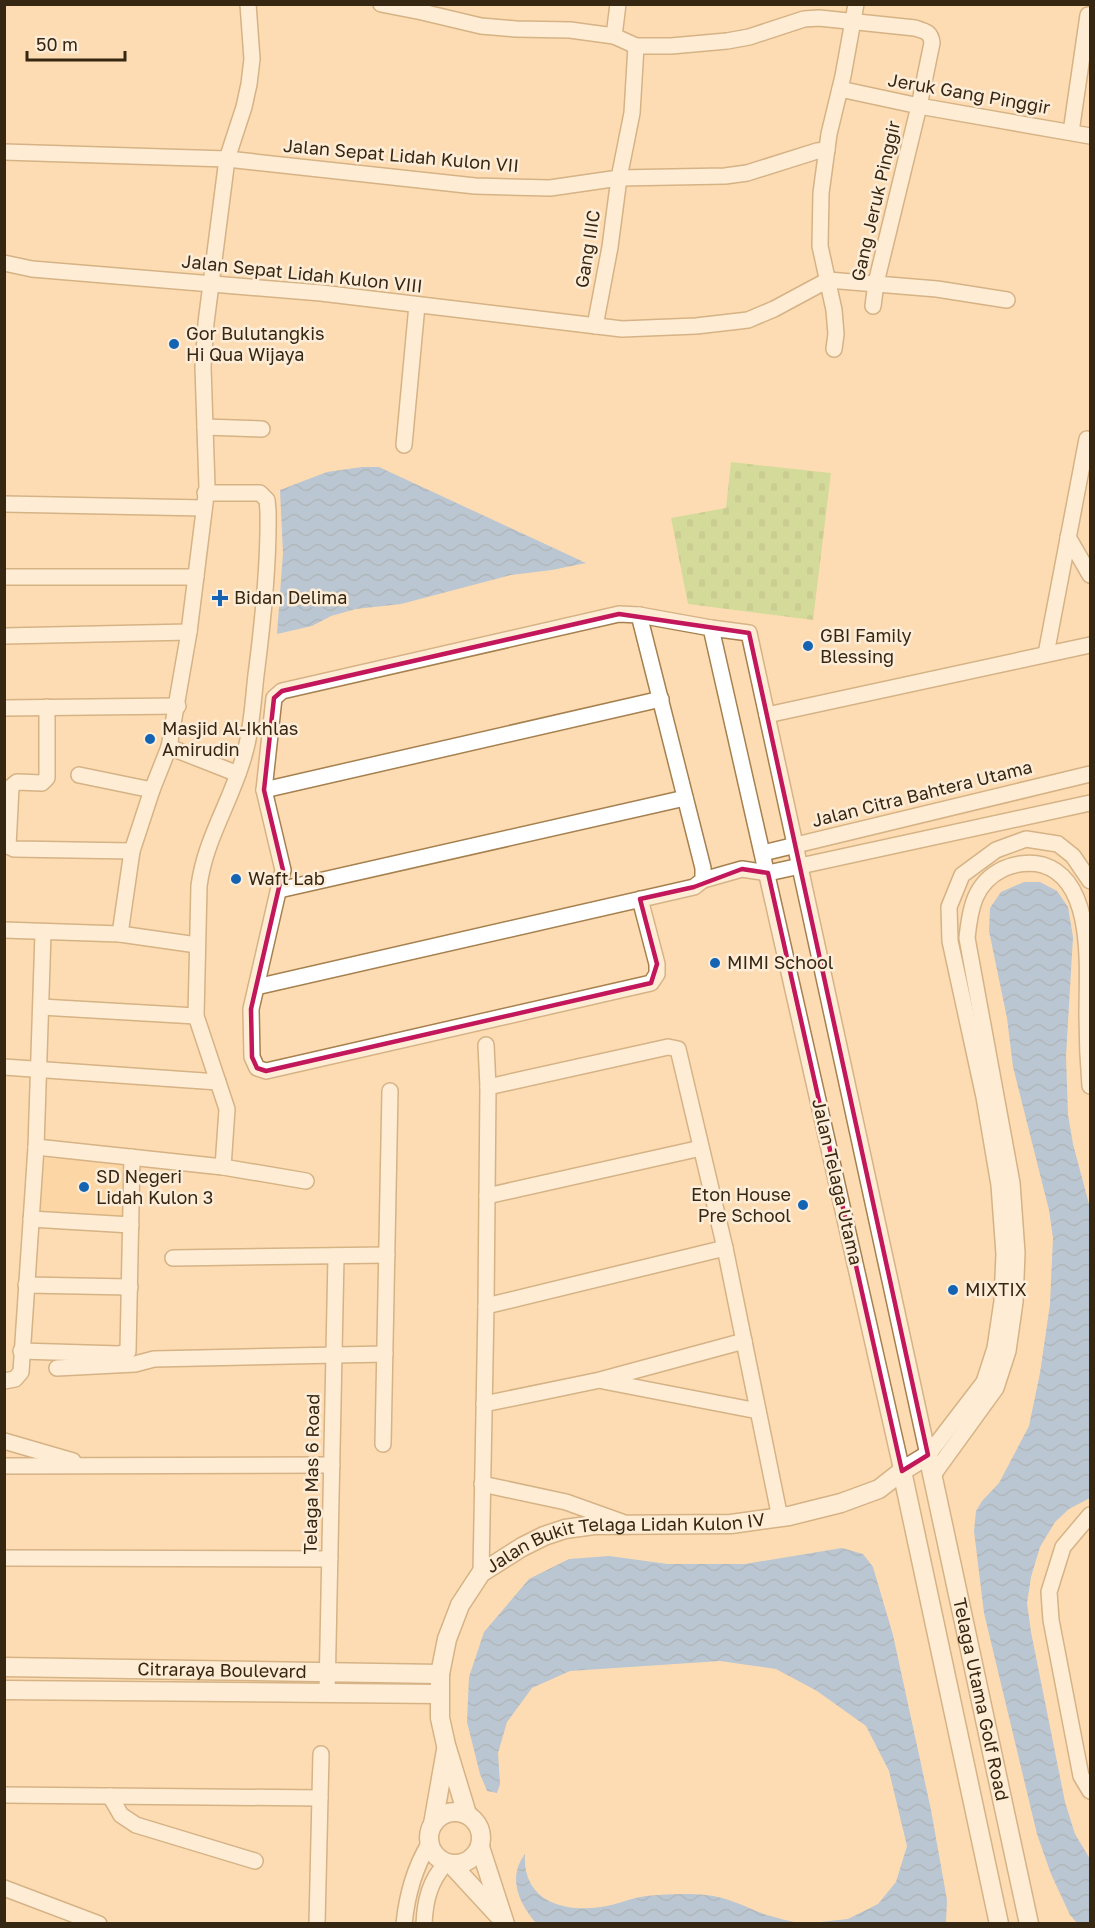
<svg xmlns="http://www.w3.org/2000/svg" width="1095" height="1928" font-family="'Golos Text',sans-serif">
	<defs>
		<pattern id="cemetery-stones" width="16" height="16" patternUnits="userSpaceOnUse" patternTransform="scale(1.5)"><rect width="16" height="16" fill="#a3d87d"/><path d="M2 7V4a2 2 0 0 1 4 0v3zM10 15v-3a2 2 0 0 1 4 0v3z" fill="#8db96b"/></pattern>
		<pattern id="water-waves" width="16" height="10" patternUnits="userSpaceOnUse" patternTransform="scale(1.5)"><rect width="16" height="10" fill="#68aaf6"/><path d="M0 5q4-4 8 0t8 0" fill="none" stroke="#568ac6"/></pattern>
	</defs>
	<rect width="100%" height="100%" fill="#fddcb3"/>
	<polygon fill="#fccf94" points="42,1158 129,1160 127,1217 40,1215"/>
	<polygon fill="url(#cemetery-stones)" points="731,462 831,473 813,620 688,604 671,518 726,508"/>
	<g fill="url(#water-waves)">
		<polygon points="362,467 379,467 586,563 552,570 511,575 401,604 356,609 331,616 312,626 277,634 283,553 280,490 327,472"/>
		<polygon points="1024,882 1040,882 1057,891 1068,907 1073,937 1066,1056 1068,1115 1073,1144 1090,1208 1090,1498 1069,1509 1055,1522 1040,1547 1031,1577 1027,1603 1031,1632 1065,1802 1075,1834 1090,1859 1090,1923 1077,1923 1070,1915 1051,1874 1037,1834 984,1613 974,1531 976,1511 982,1501 999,1483 1029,1426 1040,1373 1050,1304 1053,1238 1049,1210 1013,1067 1007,1018 989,931 990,908 1001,892"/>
		<polygon points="842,1548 863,1554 873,1567 893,1635 931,1810 947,1900 946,1923 811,1923 848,1919 878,1904 896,1882 907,1846 889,1771 866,1726 817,1691 776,1669 720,1661 570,1671 532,1688 507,1722 498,1753 500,1784 497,1793 487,1791 480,1774 467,1722 469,1677 484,1632 529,1579 569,1559 609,1556 668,1564 745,1564"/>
		<path d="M 525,1854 C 522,1900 562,1913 601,1907 C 616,1905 631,1898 646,1896 C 665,1894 687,1893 706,1895 C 728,1897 747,1908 767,1915 C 778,1918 788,1921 799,1923 L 536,1923 C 519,1903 507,1878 525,1854 Z"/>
	</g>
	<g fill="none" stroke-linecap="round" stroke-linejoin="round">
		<defs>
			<g id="minor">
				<path d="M 381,4 L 422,12 L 481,26 L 516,29 L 570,30 L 614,36 L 636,46 L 671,46 L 727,41 L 749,37 L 804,19 L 819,18 L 915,28 C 925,31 931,32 932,43 L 919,106 L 876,283 L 873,306"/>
				<polyline points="614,36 618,4"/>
				<polyline points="840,89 919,106 1090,136"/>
				<polyline points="1071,132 1088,15"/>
				<polyline points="4,152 227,159 475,186 550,188 619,178 725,176 747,173 817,151 827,150"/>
				<polyline points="4,263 32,269 321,293 622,329 696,326 748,320 774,309 828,280 937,289 1007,300"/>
				<polyline points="595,326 610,247 619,178 632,113 636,46"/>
				<polyline points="834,349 836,334 834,310 820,246 821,193 829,134 843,76 856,4"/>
				<polyline points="205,427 262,429"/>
				<polyline points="404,445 417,305"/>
				<path d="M 205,493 L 260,493 L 267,500 L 268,511 C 269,566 263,621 256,675 C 253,701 252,728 245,752 C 233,799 205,838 199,886 L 196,1016 L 227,1109 L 223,1167"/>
				<polyline points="4,504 204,508"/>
				<polyline points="1068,537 1090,575"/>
				<polyline points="4,577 196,577"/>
				<polyline points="639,615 711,628"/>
				<polyline points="4,636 189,632"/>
				<polyline points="1046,654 1087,439"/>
				<polyline points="47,707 47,778 42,783 17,782 11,787 8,846 14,849 132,851"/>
				<polyline points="4,708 178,706"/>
				<polyline points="767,715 1090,645"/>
				<polyline points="169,747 238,774"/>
				<polyline points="79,775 152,790"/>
				<polyline points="264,790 661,699"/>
				<polyline points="763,853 1090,774"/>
				<polyline points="703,880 742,869 768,873 1090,803"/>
				<polyline points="279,890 685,798"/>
				<polyline points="4,930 120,934 197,945"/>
				<polyline points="120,934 132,851 152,790 169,747 189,632 207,487 203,367 206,323 227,159 244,107 249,84 252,59 248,4"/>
				<polyline points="256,987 694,887 703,880 703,868 639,615 619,614 282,691 274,698 264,790 283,870 251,1009 252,1057 257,1068 266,1071 651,983 657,974 657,964 640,899"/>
				<polyline points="41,1007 196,1016"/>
				<polyline points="4,1067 218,1082"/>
				<polyline points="488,1087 668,1047 678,1049 725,1248 780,1518"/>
				<polyline points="36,1147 223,1167 306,1181"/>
				<polyline points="487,1196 701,1148"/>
				<polyline points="31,1219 131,1225"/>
				<polyline points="173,1258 387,1255"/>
				<polyline points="26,1285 130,1287"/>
				<polyline points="486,1306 725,1248"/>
				<polyline points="21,1351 119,1354 128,1351 132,1157"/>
				<polyline points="57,1368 135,1364 154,1359 385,1354"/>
				<polyline points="4,1381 15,1379 21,1372 36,1147 43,933"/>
				<polyline points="603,1381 758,1411"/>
				<polyline points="484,1404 600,1380 744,1341"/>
				<polyline points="4,1441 73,1461"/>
				<polyline points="383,1444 390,1091"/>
				<polyline points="928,1455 984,1382 995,1348 1002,1301 1004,1254 999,1185 984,1097 950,941 949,907 962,875 996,850 1026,839 1058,844 1073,856 1090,881"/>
				<polyline points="4,1466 332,1465"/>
				<polyline points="902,1471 711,628 749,633 928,1455"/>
				<path d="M 933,1475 L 996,1388 L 1008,1351 L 1015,1302 L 1017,1253 L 1012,1183 L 967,938 C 970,909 974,883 1003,869 C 1015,863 1031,862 1043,865 C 1095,881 1087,969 1087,1013 C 1087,1038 1088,1062 1090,1086"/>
				<polyline points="482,1484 566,1502 622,1522"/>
				<polyline points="1090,1515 1063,1547 1049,1592 1051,1620 1081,1776 1090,1791"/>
				<polyline points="4,1558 330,1559"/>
				<polyline points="481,1573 486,1306 488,1087 486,1045"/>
				<polyline points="327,1693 336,1256"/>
				<polyline points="4,1795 320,1798"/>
				<polyline points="110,1796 121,1815 136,1825 255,1861"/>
				<polyline points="4,1888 99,1924"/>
				<polyline points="317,1924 321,1754"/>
				<path d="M 404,1924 C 407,1894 414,1869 429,1844"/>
				<path d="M 424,1924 C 425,1900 430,1880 447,1862"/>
			</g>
			<g id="major">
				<polyline points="902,1471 999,1924"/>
				<path id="s1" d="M 4,1667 L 440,1674"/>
				<polyline points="4,1690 439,1694"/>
				<circle cx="455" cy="1838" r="26"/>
				<path id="s2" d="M 467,1814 L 446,1745 L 440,1718 L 440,1674 L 447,1639 L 460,1605 L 481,1573 L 522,1547 L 544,1536 L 565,1529 L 594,1525 L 731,1524 L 789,1516 L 841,1503 L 879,1489 L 902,1471 L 928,1455 L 1029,1924"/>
				<polyline points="433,1824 446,1750"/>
				<polyline points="480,1847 505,1924"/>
				<polyline points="451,1864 498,1915"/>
			</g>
		</defs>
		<use href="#minor" stroke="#a6804f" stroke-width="18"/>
		<use href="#major" stroke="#a6804f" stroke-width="21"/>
		<use href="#minor" stroke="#fff" stroke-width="15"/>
		<use href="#major" stroke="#fff" stroke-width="18"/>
	</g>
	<path d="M0 0H1095V1928H0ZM 619,614 L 749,633 L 928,1455 L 902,1471 L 768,873 L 742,869 L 694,887 L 640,899 L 657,964 L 651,983 L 266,1071 L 257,1068 L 252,1057 L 251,1009 L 283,870 L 264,790 L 274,698 L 282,691 Z" fill="#fddcb3" fill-opacity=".55" fill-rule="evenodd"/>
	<path fill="none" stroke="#c2185b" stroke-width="4.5" stroke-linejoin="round" d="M 619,614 L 749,633 L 928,1455 L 902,1471 L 768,873 L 742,869 L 694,887 L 640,899 L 657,964 L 651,983 L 266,1071 L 257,1068 L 252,1057 L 251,1009 L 283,870 L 264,790 L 274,698 L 282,691 Z"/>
	<g fill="#1564b3" stroke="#fdedd8" stroke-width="2">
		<circle cx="174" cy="344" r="6"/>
		<path d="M217 589h6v6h6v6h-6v6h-6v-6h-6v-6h6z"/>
		<circle cx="808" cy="646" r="6"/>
		<circle cx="150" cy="739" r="6"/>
		<circle cx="236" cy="879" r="6"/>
		<circle cx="715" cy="963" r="6"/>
		<circle cx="84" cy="1187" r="6"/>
		<circle cx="803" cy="1205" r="6"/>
		<circle cx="953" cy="1290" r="6"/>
	</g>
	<g text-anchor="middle" stroke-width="5" stroke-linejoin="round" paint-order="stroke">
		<g font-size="18" fill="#362712" stroke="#fdedd8">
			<text transform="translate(969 94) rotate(10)" y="6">Jeruk Gang Pinggir</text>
			<text transform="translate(401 156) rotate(5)" y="6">Jalan Sepat Lidah Kulon VII</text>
			<text transform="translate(876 201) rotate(-77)" y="6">Gang Jeruk Pinggir</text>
			<text transform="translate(588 249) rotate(-81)" y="6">Gang IIIC</text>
			<text transform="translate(302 274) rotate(6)" y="6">Jalan Sepat Lidah Kulon VIII</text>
			<text transform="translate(922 794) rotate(-14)" y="6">Jalan Citra Bahtera Utama</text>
			<text transform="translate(837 1182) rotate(77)" y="6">Jalan Telaga Utama</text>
			<text transform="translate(312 1474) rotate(-89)" y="6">Telaga Mas 6 Road</text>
			<text dy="6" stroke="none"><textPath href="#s2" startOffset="406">Jalan Bukit Telaga Lidah Kulon IV</textPath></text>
			<text dy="6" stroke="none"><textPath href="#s1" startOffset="218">Citraraya Boulevard</textPath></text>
			<text dy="6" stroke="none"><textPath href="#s2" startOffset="978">Telaga Utama Golf Road</textPath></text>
		</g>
		<g font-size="18" fill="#362712" stroke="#fdedd8" text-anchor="start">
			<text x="186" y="340">Gor Bulutangkis<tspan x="186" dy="21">Hi Qua Wijaya</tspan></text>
			<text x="234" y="604">Bidan Delima</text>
			<text x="820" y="642">GBI Family<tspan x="820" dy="21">Blessing</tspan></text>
			<text x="162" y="735">Masjid Al-Ikhlas<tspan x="162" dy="21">Amirudin</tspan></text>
			<text x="248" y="885">Waft Lab</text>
			<text x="727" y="969">MIMI School</text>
			<text x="96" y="1183">SD Negeri<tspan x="96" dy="21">Lidah Kulon 3</tspan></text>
			<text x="791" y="1201" text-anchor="end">Eton House<tspan x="791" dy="21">Pre School</tspan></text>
			<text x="965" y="1296">MIXTIX</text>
		</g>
	</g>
	<rect width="1095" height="1928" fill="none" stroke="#362712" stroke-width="12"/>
	<path d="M27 51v9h98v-9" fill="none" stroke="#362712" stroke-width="3"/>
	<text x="36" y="51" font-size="18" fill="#362712" stroke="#fdedd8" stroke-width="4.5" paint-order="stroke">50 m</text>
</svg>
